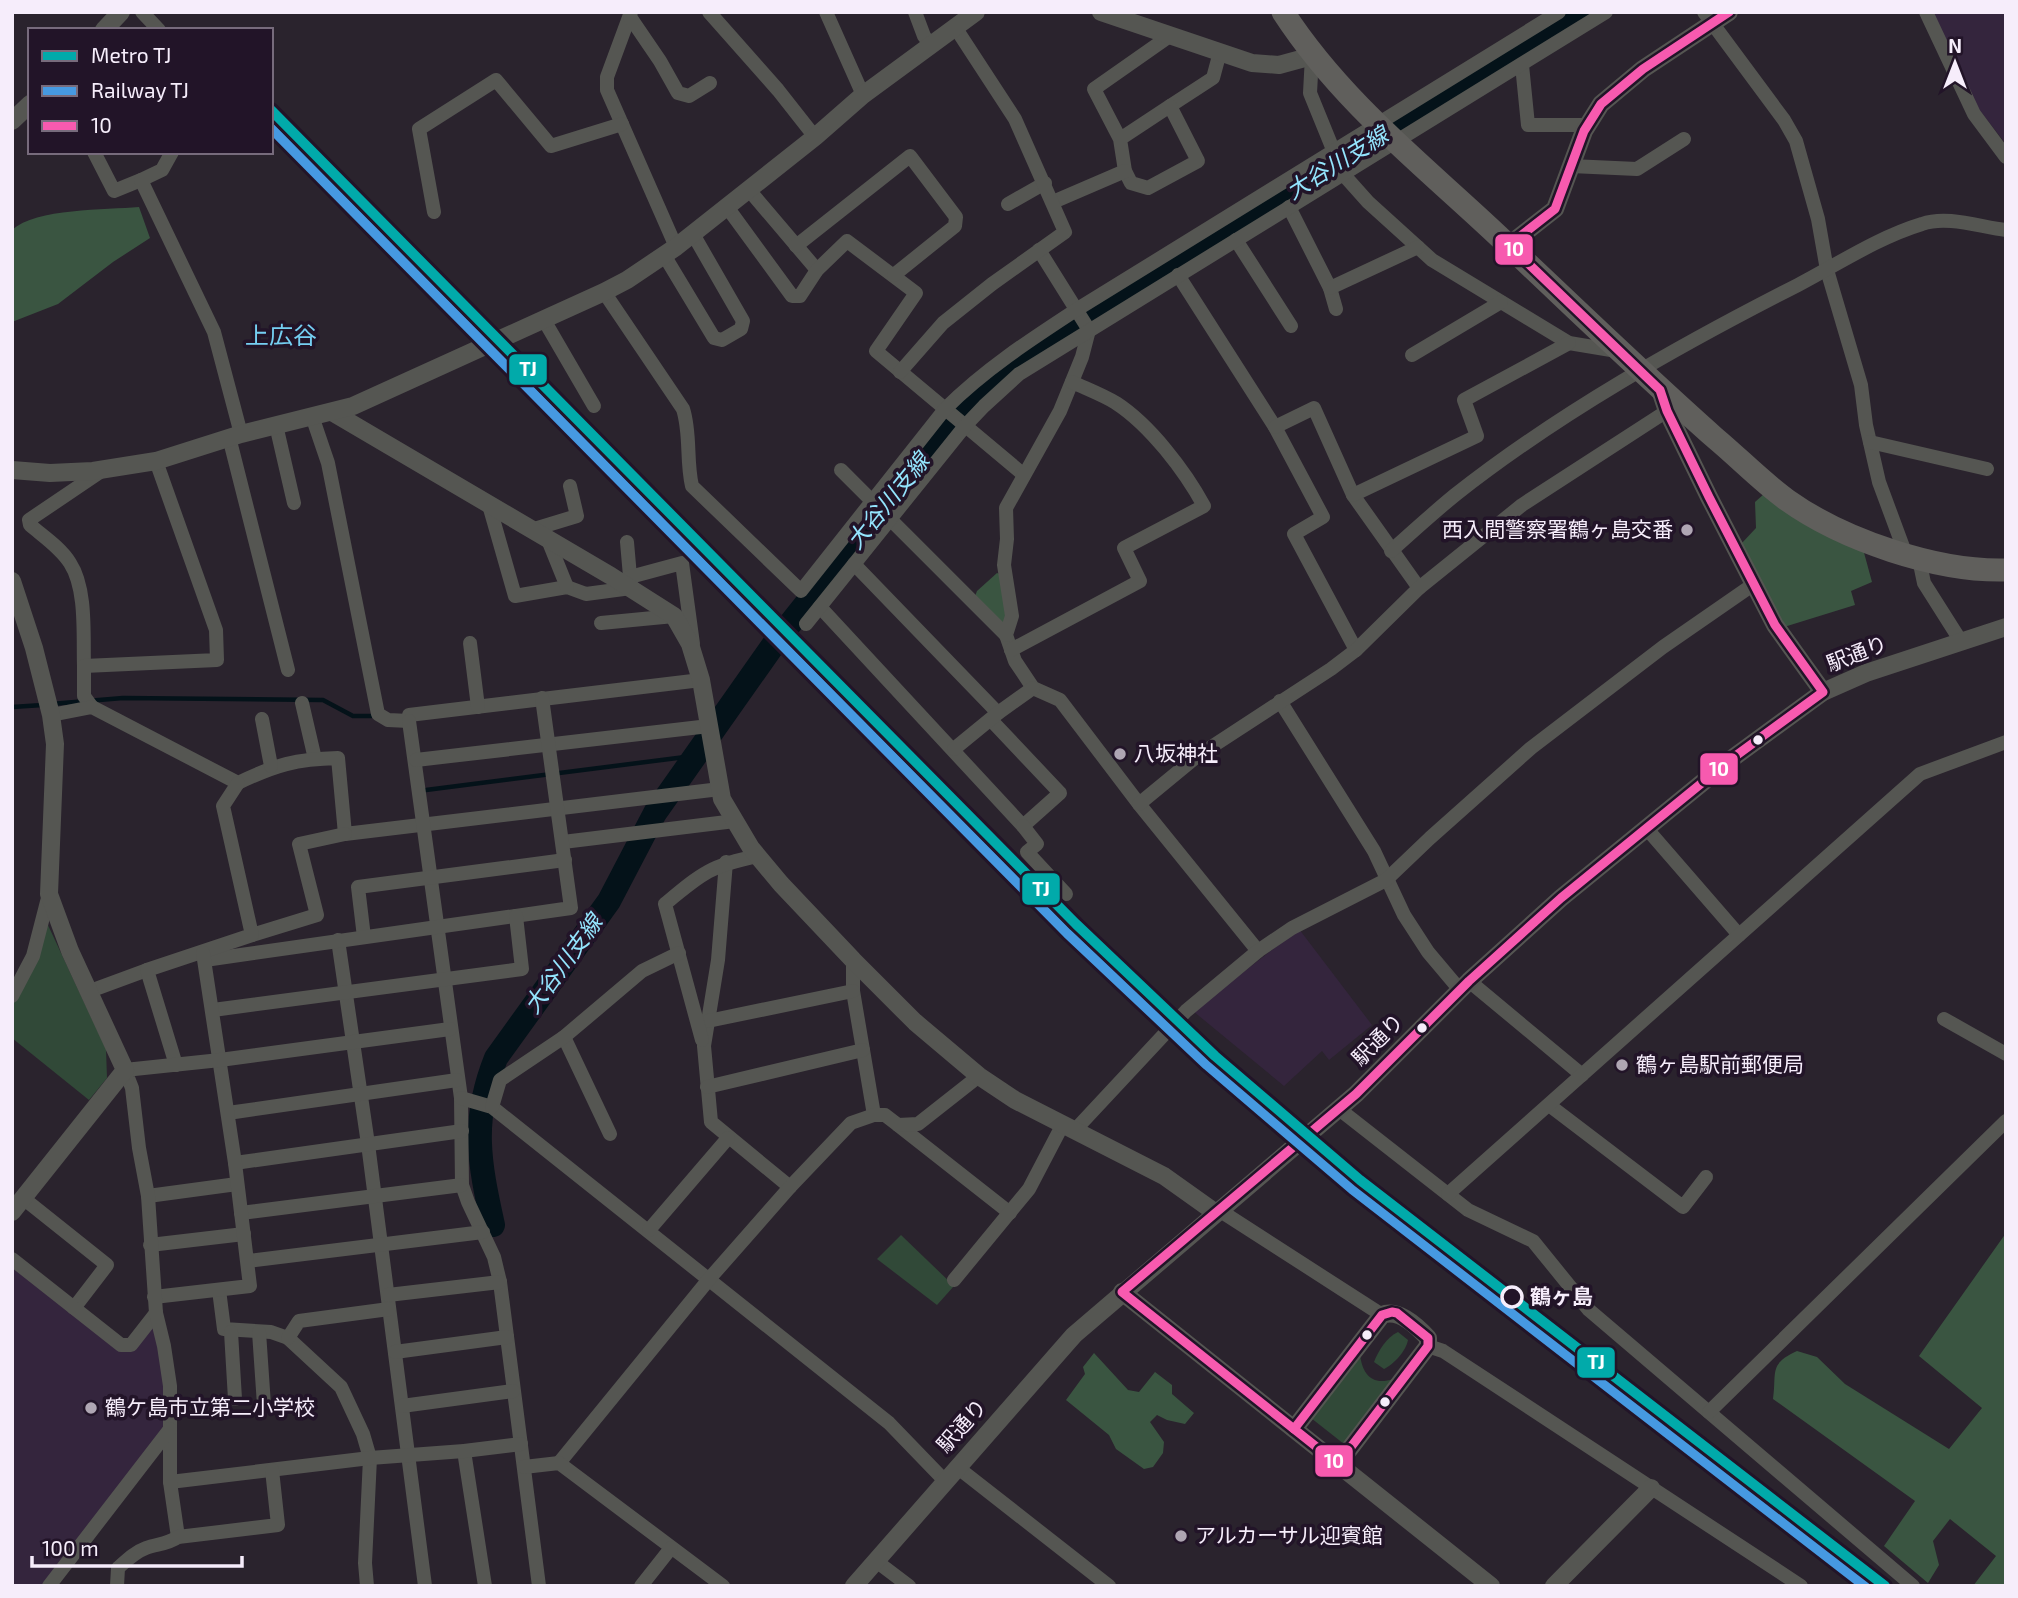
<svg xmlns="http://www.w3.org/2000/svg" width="2018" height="1598" font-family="'Exo 2','Noto Sans JP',sans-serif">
	<rect width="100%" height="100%" fill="#2a232d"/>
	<g fill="#34253d">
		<polygon points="1932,12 2006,12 2006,144 1978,108"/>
		<polygon points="1299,929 1372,1025 1329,1060 1322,1051 1284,1086 1193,1011"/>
		<polygon points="12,1259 121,1345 156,1313 170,1429 49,1586 12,1586"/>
	</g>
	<g fill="#314938">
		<polygon points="47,923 106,1049 107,1078 89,1100 12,1038 12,996"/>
		<polygon points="901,1235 954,1286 937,1305 877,1259"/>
		<path d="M 1398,1332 L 1408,1340 C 1406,1351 1394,1364 1384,1369 L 1374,1362 C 1378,1351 1387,1337 1398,1332 Z"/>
		<path d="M 1360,1354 C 1362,1374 1372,1386 1393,1379 L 1344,1444 L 1311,1418 Z"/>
	</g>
	<g fill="#3a5541">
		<path d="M 139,207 L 150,238 L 113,262 L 58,304 L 12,322 L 12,230 C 36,208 106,210 139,207 Z"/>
		<polygon points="1764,494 1863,549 1872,582 1851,591 1855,605 1784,627 1741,544 1756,528 1755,502"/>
		<polygon points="997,573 1002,575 1006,626 974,599 977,591"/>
		<path d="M 2006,1233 L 2006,1586 L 1973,1586 L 1996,1556 L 1950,1519 L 1933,1541 L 1939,1565 L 1928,1583 L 1884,1546 L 1915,1501 L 1773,1399 C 1777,1373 1768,1364 1797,1351 L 1817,1357 L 1845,1384 L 1949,1449 L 1982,1408 L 1919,1356 Z"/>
		<polygon points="1094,1353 1128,1390 1139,1392 1155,1372 1172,1385 1172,1394 1194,1413 1185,1424 1167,1420 1157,1415 1150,1422 1164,1442 1163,1453 1153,1467 1144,1469 1116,1449 1109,1435 1066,1400 1085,1374 1083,1367"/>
	</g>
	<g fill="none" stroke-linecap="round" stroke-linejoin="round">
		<g stroke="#041219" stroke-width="4.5">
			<polyline points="51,704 123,698 323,700 353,716 372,716"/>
			<polyline points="12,707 43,705"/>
			<polyline points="426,790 693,756"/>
		</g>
		<path stroke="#041219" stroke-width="24" d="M 493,1225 C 479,1162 471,1120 496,1058 L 609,901 L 655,813 L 774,644 L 960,411 L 1021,359 L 1581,12"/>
		<g stroke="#555652" stroke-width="14">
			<polyline points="142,12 159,30"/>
			<polyline points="631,12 607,77 607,90 676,247"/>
			<polyline points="709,12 778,90 815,137"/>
			<polyline points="826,12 863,95"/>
			<polyline points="915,12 924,36 931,45"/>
			<polyline points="1704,12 1784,120 1796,141 1818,219 1827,270 1861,385 1866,425 1879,482 1906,555"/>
			<polyline points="1926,12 1974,114 2006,157"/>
			<polyline points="630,17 660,61 678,93 689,96 710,83"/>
			<polyline points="1312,56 1310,93 1343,174 1368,202 1432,260 1569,343 1617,351"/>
			<polyline points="1522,65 1528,125 1588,125"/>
			<polyline points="1170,106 1213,78 1220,52"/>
			<polyline points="1120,139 1170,106 1198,161 1148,188 1131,183 1125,171 1120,139 1094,89 1171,35"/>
			<polyline points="94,152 114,191 141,180"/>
			<polyline points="172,152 162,170 141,180 214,332 241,434"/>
			<polyline points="1571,166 1637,169 1684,139"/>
			<polyline points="749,190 817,270"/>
			<polyline points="1053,202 1125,171"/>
			<polyline points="1008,204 1045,183"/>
			<polyline points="727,207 792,296 800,296 817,270 847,241 916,293 876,351 1024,475"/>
			<polyline points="1289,207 1330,288 1336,309"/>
			<polyline points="434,212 419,129 496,80 551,146 622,124"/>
			<polyline points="1236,240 1291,326"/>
			<polyline points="796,246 910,156 956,217 955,226 894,275"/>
			<polyline points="1039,250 1089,330 1082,357 1060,411 1006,508 1007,539 1004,565 1012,616 1006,635 1015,661 1033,688 1060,700 1139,804 1258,951"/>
			<polyline points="664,255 714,338 722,340 741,329 743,321 693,234"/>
			<polyline points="1178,275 1275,427 1323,517 1294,534 1356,650"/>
			<polyline points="1330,288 1418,247"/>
			<path d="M 604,292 L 683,409 C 691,434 686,460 692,486 L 801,591 L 945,409 C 984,370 1030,340 1076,310 L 1559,12"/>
			<polyline points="544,320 594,406"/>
			<polyline points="1412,355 1501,302"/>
			<polyline points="900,372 943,323 992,284 1065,232 1015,119 955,27"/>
			<polyline points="312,416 328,463 378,714 388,720 409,721 409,715 701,680"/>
			<polyline points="276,425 294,503"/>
			<polyline points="1275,427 1314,408 1353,495 1419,588"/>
			<polyline points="229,437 288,670"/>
			<polyline points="1870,442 1987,469"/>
			<polyline points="841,470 1006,635"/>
			<polyline points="1353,495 1477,436 1464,400 1569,343"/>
			<polyline points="489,505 515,596 567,587 586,594 631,588 627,542"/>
			<polyline points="531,530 577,516 570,486"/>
			<polyline points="548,540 567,587"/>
			<path d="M 1391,551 C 1412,532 1433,513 1455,495 C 1559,413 1680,345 1798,285 C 1838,264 1879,237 1922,224 C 1947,215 1980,227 2006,230"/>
			<polyline points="1919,559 1924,583 1962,643"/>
			<polyline points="854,564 998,713"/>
			<polyline points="630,577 682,563 693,644"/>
			<polyline points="820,607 1023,826 1060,793 991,720"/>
			<polyline points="601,623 674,616"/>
			<polyline points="806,624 965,426 984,406 1019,374 1606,12"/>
			<polyline points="470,643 478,707"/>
			<path d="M 1011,650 L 1140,581 L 1124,548 L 1204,506 C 1185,471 1150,425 1116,403 C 1103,395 1087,389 1072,382"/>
			<path d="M 84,666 C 83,636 87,589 70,563 C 61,548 43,536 30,525 L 29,520 L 103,470"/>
			<polyline points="1280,701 1374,851 1404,915 1428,952 1460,990"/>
			<polyline points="302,703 315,759"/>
			<polyline points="92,707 84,696 84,666 217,660 216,630 156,461"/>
			<path d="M 51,715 L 92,707 L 238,783 C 275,765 296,759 338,758 L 345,834 L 720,789"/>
			<polyline points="262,719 271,766"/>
			<polyline points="409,721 461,1098 462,1185 468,1202 494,1257 500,1282 539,1586"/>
			<polyline points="954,749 998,713 1033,688"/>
			<polyline points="416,760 709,726"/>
			<polyline points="1139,804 1196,757 1331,669 1356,650 1419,588 1522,505 1667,411"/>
			<polyline points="1023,826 1037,844 1027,852 1066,894"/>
			<polyline points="1647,829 1739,935"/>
			<polyline points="563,842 735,821"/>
			<polyline points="726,862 718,960 704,1046 711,1122 790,1187"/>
			<polyline points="252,935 317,915 299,844 345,834"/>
			<polyline points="364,937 358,887 565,860"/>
			<polyline points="338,940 368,1144 425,1586"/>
			<polyline points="205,960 571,908 542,698"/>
			<polyline points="853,960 853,991 874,1115"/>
			<polyline points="1469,981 1582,1075"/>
			<polyline points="90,991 147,970"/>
			<polyline points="12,996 33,956 49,894"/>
			<polyline points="213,1010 522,969 516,916"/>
			<polyline points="1944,1019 2006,1054"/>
			<polyline points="708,1021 853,991"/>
			<polyline points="564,1037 610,1134"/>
			<path d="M 702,1040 L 665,904 C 701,874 711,865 758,856"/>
			<polyline points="176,1065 147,970 252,935 223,806 238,783"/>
			<polyline points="707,1087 863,1050"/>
			<polyline points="461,1098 492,1107 889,1423 945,1481"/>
			<polyline points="1549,1105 1683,1207 1706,1177"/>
			<polyline points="492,1107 500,1080 564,1037 642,971 679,953"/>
			<polyline points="1339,1109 1468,1210 1533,1241 1589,1310 1913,1586"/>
			<polyline points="228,1113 457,1080"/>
			<polyline points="898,1125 1010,1213"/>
			<polyline points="1075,1130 1186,1011 1258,951 1292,928 1386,880 1430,838 1531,748 1663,647 1754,584"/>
			<polyline points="235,1163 462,1131"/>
			<polyline points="1448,1194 1920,774 2006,742"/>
			<polyline points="148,1196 237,1184"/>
			<polyline points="23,1198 107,1265 74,1308"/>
			<polyline points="1219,1210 1382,1315"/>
			<polyline points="241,1213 462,1185"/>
			<polyline points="649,1230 728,1138"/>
			<polyline points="150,1245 244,1234"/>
			<polyline points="12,1259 121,1345 131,1345 156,1313"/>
			<polyline points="248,1261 483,1232"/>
			<polyline points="954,1280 1029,1189 1063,1124"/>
			<polyline points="219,1290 224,1329 271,1332 288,1338 341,1387 363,1434 370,1458 365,1563 367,1586"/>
			<polyline points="388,1295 500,1282"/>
			<polyline points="154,1297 250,1286 235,1163 203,953"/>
			<polyline points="231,1332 235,1399"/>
			<polyline points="259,1332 264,1405"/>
			<polyline points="288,1338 299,1321 389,1309"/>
			<polyline points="1428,1346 1443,1351 1801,1586"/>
			<polyline points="395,1352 507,1337"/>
			<polyline points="402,1406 513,1391"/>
			<polyline points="1709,1412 2006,1121"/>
			<polyline points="464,1451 485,1586"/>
			<polyline points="559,1463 710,1278 790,1187 851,1123 874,1115 885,1115 898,1125 918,1124 979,1076"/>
			<polyline points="524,1467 559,1463 723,1586"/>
			<polyline points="957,1467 1109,1586"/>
			<polyline points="170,1482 370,1458 464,1451 521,1444"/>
			<polyline points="178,1537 170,1482 170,1386 164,1346 156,1313 148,1196 139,1148 132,1088 125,1070 220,1060 450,1029"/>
			<polyline points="876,1561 909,1586"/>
			<polyline points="49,1586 170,1429"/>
			<path d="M 117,1586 L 118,1568 C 127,1560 135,1552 146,1548 C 157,1544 168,1544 178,1537 L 278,1525 L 272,1470"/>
			<polyline points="641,1586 671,1548"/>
		</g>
		<g stroke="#555652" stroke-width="18">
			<polyline points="1101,12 1252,63 1279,65 1312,56"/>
			<polyline points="104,30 121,12"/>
			<polyline points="12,121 30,104"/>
			<polyline points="1509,245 1555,209 1584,131 1601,104 1643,69 1729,12"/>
			<polyline points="1660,390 1667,411 1709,497 1775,625 1823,692"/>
			<polyline points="332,412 611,576 674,616 690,644 701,680 722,799 751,848 781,884 853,960 915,1022 979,1076 1015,1100 1164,1176 1216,1213"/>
			<polyline points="12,470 50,473 93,471 156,461 241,434 353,406 604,292 627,280 676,247 815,137 863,95 976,12"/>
			<polyline points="12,581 34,648 51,715 55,744 49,894 70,951 125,1070 12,1212"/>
			<polyline points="1122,1292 1491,1586"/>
			<path d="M 1294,1429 L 1382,1315 C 1398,1308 1417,1326 1428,1338 L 1428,1346 L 1338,1464"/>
			<polyline points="854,1586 1074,1335 1356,1094 1469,981 1561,898 1730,760 1823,692 1866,673 2006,627"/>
			<polyline points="1554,1586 1651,1488"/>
		</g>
		<path stroke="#605f5c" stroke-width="23" d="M 1283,12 C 1344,106 1430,170 1510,247 C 1578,311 1645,376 1715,438 C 1739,458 1762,482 1787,500 C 1843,540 1937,572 2006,570"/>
		<defs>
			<g id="bus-1">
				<polygon points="1392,1312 1397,1313 1428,1338 1428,1346 1338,1464 1294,1429 1382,1315"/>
				<polyline points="1294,1429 1122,1292 1356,1094 1469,981 1561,898 1730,760 1823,692 1775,625 1709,497 1667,411 1660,390 1509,245 1555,209 1584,131 1601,104 1643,69 1729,12"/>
			</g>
		</defs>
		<use href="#bus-1" stroke="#221428" stroke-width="14"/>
		<use href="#bus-1" stroke="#f75aaf" stroke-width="9"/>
		<defs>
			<polyline id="rail-1" points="271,128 1067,933 1207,1065 1352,1189 1865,1586"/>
		</defs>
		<use href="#rail-1" stroke="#221428" stroke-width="16"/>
		<use href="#rail-1" stroke="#4699e1" stroke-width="10"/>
		<defs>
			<polyline id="metro-1" points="271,110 1076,924 1215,1056 1360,1180 1885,1586"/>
		</defs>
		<use href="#metro-1" stroke="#221428" stroke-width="16"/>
		<use href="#metro-1" stroke="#01aaaa" stroke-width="10"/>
	</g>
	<g fill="#afa6b3" stroke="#221428" stroke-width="2.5">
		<circle cx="1687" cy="530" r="7"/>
		<circle cx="1120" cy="754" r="7"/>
		<circle cx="1622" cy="1065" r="7"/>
		<circle cx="91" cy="1408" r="7"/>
		<circle cx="1181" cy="1536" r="7"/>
	</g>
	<g fill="#f6edfb" stroke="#221428" stroke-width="2.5">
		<circle cx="1758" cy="740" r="6"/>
		<circle cx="1422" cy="1028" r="6"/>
		<circle cx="1367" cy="1335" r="6"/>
		<circle cx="1385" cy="1402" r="6"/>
	</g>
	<circle fill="#221428" stroke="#f6edfb" stroke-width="3.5" cx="1512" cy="1297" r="10"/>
	<g text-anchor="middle" stroke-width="7" stroke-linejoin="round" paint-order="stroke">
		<g font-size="21" fill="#f6edfb" stroke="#221428" text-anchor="start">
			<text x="1673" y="537" text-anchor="end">西入間警察署鶴ヶ島交番</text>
			<text x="1134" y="761">八坂神社</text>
			<text x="1636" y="1072">鶴ヶ島駅前郵便局</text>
			<text x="105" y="1415">鶴ケ島市立第二小学校</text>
			<text x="1195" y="1543">アルカーサル迎賓館</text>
		</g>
		<g font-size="21" fill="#f6edfb" stroke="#221428">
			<text transform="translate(1857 654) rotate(-21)" y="7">駅通り</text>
			<text transform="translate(1378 1040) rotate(-45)" y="7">駅通り</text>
			<text transform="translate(962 1426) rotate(-49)" y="7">駅通り</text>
		</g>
		<g font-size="21" font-weight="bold" fill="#f6edfb" stroke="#221428" text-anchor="start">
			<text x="1530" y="1304">鶴ヶ島</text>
		</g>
		<g font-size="23" font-style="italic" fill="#94e5fe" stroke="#221428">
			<text transform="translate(1337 163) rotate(-32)" y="8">大谷川支線</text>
			<text transform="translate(888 501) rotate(-51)" y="8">大谷川支線</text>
			<text transform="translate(563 964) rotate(-54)" y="8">大谷川支線</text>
		</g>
		<g font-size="24" fill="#75cff2" stroke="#221428">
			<text x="281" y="344">上広谷</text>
		</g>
	</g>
	<g stroke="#221428" stroke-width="2.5">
		<rect x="1494" y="233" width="40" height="33" rx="7" fill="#f75aaf"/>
		<rect x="508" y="353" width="40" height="33" rx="7" fill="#01aaaa"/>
		<rect x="1699" y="752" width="40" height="34" rx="7" fill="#f75aaf"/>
		<rect x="1021" y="872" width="40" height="34" rx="7" fill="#01aaaa"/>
		<rect x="1576" y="1346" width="40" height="33" rx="7" fill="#01aaaa"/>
		<rect x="1314" y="1444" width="40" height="34" rx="7" fill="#f75aaf"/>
	</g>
	<g font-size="19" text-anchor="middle" font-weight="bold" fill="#fff">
		<text x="1514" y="256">10</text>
		<text x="528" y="376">TJ</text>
		<text x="1719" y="776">10</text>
		<text x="1041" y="896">TJ</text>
		<text x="1596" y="1369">TJ</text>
		<text x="1334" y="1468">10</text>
	</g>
	<rect width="2018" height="1598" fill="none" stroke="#f6edfb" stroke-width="28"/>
	<rect x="28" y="28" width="245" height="126" fill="#221428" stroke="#776b7c" stroke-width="2"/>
	<rect x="42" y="51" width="35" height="10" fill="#01aaaa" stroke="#776b7c" stroke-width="2"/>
	<text x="91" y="63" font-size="21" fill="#f6edfb">Metro TJ</text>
	<rect x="42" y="86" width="35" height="10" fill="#4699e1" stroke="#776b7c" stroke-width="2"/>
	<text x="91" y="98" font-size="21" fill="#f6edfb">Railway TJ</text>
	<rect x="42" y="121" width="35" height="10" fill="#f75aaf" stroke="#776b7c" stroke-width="2"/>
	<text x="91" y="133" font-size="21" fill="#f6edfb">10</text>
	<g transform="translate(1955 63)" stroke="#221428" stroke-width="5" paint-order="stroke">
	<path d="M0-5L12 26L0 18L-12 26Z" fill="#f6edfb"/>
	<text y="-10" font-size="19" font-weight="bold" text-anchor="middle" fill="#f6edfb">N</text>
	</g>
	<path d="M32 1556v10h210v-10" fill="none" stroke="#f6edfb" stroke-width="3.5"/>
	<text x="42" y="1556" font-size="21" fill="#f6edfb" stroke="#221428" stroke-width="5" paint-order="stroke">100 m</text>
</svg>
